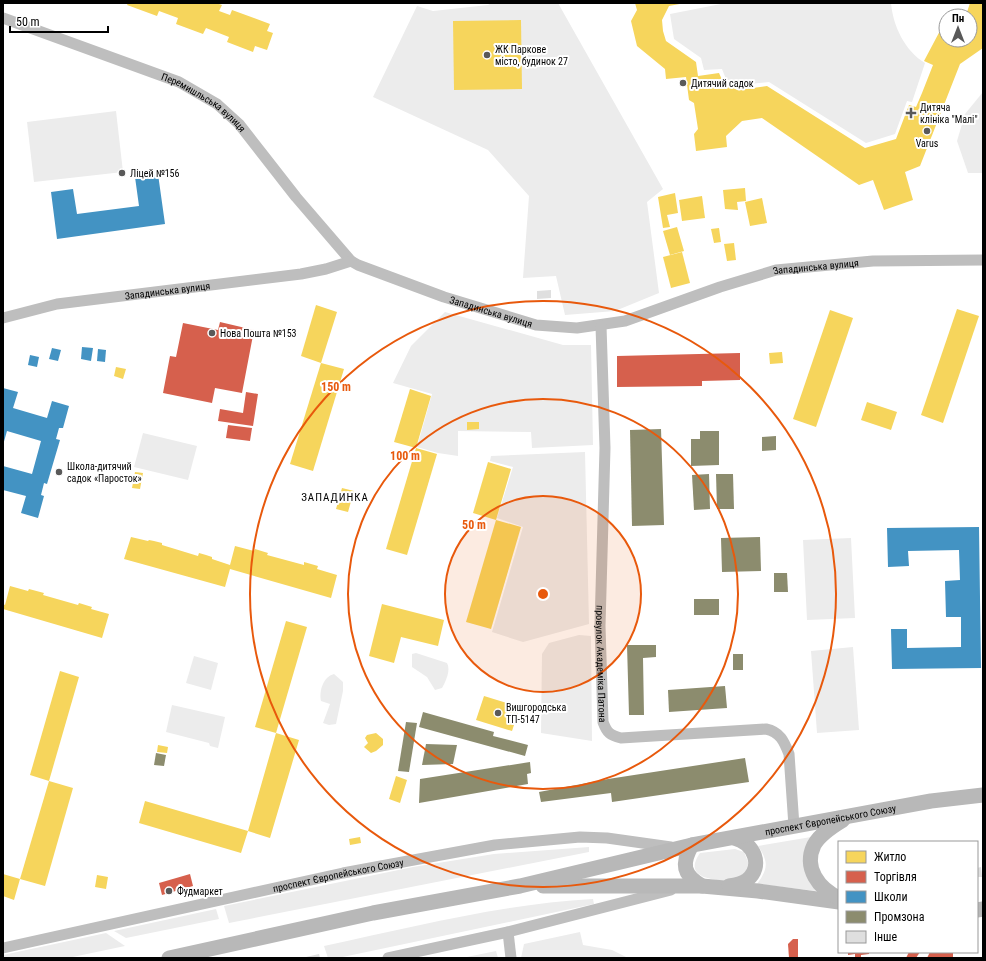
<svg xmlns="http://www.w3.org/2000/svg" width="986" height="961" font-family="'Roboto Condensed',sans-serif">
	<rect width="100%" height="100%" fill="#fff"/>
	<g fill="#ececec">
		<polygon points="491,3 558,3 663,189 647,202 659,293 615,311 565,315 556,276 523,278 529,196 488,150 373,97 417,6 433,11 488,5"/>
		<path d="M 726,3 L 891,3 C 893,26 905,51 925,63 L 912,102 L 907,101 L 895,134 L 866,143 L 769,82 L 740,85 L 726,79 L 722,69 L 704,70 L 701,58 L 674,39 L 670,14 Z"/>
		<polygon points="983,92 983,173 968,173 957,141 965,114"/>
		<polygon points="116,111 123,172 34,182 27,122"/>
		<polygon points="445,312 563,345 591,345 593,445 532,448 531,432 458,431 458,456 438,453 417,447 432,394 393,383 411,346"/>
		<polygon points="143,433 197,446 188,480 134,467"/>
		<polygon points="585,452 589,624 523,642 492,632 523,527 497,518 513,467 490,461 491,456"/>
		<polygon points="851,538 855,618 807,620 803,540"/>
		<polygon points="579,635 591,636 592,741 541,733 542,654 549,643"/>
		<polygon points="853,647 859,730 817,733 811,651"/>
		<path d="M 416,653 L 447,663 C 451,670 446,681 442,688 L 435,690 L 427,677 L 412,667 L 412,654 Z"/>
		<polygon points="194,656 218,663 211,690 186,683"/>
		<path d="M 334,674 L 343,682 L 343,691 L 336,724 L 329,725 L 323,723 L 330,704 L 321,701 C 319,691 323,677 334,674 Z"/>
		<polygon points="172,705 225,717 218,748 210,746 209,743 166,732"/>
		<path d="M 811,837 C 802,860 801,871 816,891 L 757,884 C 768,869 769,862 758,846 Z"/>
		<polygon points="589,847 589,852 229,923 224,906 413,867 494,854"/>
		<path d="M 735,849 L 744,852 L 750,867 L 735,882 C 718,880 681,880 700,853 Z"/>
		<path d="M 593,899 L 594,904 L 338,958 L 328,958 L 324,946 C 413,927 502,904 593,899 Z"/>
		<polygon points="216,909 219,919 126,938 114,931"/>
		<polygon points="580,932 583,945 612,950 628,958 521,958 524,944"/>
		<polygon points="106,933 125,946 68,958 3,958 3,955"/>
		<polygon points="496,951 498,958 462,958"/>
	</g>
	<g fill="#f6d55c">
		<polygon points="128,3 216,3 222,5 219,11 230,15 232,10 270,24 267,31 273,33 267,50 255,46 253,52 227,42 229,37 206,28 203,34 176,24 178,18 159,11 157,16 127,5"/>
		<polygon points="635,3 685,3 669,6 662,20 663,31 666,41 696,62 698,76 719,73 723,82 737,90 767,86 865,148 896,139 909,105 916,107 922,93 933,65 924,61 942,27 946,24 946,40 970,40 970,16 961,16 967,12 970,3 983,3 983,48 960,64 920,166 905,172 913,200 884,210 873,180 859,185 762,118 742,121 726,136 727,147 696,151 694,134 698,129 694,103 689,100 686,77 666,79 665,69 637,46 631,21 637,10"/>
		<polygon points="521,20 522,89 454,90 453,21"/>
		<polygon points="745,188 746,201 737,202 738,210 725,209 723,190"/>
		<polygon points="675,193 678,213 667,215 670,227 663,228 658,197"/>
		<polygon points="702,196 705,218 682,221 679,200"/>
		<polygon points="762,198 767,223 750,226 745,202"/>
		<polygon points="677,227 684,251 670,255 663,231"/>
		<polygon points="719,228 721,242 714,243 711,229"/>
		<polygon points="734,243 736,260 727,261 724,244"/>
		<polygon points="682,252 690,283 671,288 663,257"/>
		<polygon points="316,305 337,312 321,363 301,356"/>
		<polygon points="957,309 979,316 943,423 921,415"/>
		<polygon points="830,310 853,318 816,427 793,419"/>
		<polygon points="782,352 783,363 770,364 769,353"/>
		<polygon points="321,363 344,369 313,471 290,464"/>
		<polygon points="116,367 126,369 123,379 114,376"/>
		<polygon points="410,389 431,396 416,448 394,442"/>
		<polygon points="867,402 897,412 891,430 861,420"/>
		<polygon points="467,422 479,422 479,429 467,430"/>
		<polygon points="416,448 437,454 407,555 386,549"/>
		<polygon points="488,462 511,469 496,520 473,513"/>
		<polygon points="135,472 143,473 140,489 132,488"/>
		<polygon points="342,488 354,491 348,512 336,509"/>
		<polygon points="496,520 521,527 491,629 466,622"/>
		<polygon points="131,537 148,541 149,540 154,541 162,543 162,545 198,556 199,553 206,555 212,557 212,559 230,565 235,546 254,551 255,549 268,553 267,555 304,565 304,562 318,566 317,569 337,575 331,598 230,569 225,587 124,559"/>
		<polygon points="10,586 28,591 29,589 44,593 43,595 78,605 79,603 92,607 91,609 109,614 102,638 3,609 3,604 5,605"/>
		<polygon points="382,604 444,620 438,646 401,637 394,663 369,656"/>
		<polygon points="286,621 307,627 276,733 255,727"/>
		<polygon points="60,671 79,677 49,781 30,775"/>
		<polygon points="484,696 520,707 512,731 476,720"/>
		<polygon points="276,733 299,740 270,838 248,831 241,853 139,823 145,801 248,831"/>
		<polygon points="376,733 383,739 383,745 376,751 371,753 364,747 368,743 365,738 367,735"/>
		<polygon points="158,745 168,747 167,753 157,752"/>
		<polygon points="396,776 407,780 400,803 389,799"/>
		<polygon points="49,781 73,788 45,886 20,879"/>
		<polygon points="360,837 361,843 350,845 349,839"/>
		<polygon points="3,874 20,879 14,900 3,896"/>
		<polygon points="97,875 108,877 106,889 95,887"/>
	</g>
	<g fill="#d6604d">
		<polygon points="220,322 254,330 242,393 215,388 212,403 163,393 170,356 176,357 183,323 218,330"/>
		<polygon points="740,353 740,380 702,381 702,386 617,387 617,356"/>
		<polygon points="246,392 258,394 253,426 218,421 220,409 243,413"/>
		<polygon points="228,425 252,428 250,441 226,438"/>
		<polygon points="190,874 193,886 162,895 159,883"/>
		<polygon points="793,939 798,939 798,958 789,958 788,944"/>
		<polygon points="848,952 869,952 869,954 861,955 861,958 855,958 855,954 848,955"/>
		<polygon points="909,952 920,952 916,958 906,958"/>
		<polygon points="930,952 953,952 953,958 927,958"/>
	</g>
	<g fill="#4393c3">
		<polygon points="158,174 165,224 57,239 51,192 73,189 77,214 139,206 135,177"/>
		<polygon points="82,347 93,348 91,361 81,359"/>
		<polygon points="52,348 61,350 58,361 49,359"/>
		<polygon points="98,349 106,350 105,362 97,361"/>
		<polygon points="30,355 39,357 37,367 28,365"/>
		<polygon points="3,388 18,392 13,408 47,418 52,401 69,406 63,428 59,428 56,439 60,440 47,484 44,483 41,495 44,496 38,518 21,513 26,496 3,490 3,466 32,474 41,441 7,431 3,445"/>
		<polygon points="979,527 981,668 892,669 891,629 907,629 907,648 961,647 961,617 946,617 945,581 960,580 959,550 908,551 909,566 888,567 887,528"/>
	</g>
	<g fill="#8c8c6e">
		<polygon points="661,429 664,525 632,526 630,430"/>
		<polygon points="700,431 719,431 719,465 691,466 691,439 700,439"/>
		<polygon points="776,436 776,450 762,451 762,437"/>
		<polygon points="709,474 710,509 694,510 692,475"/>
		<polygon points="716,474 733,474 734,509 717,509"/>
		<polygon points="760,537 761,571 722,572 721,538"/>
		<polygon points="774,573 787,573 788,592 774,592"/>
		<rect x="694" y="599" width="25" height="16"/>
		<polygon points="627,645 656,645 656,657 643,658 644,715 629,715"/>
		<rect x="733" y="654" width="10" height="16"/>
		<polygon points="725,686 727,708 669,712 668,690"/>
		<polygon points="423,712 494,732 493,736 528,745 525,756 419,727"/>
		<polygon points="406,722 417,723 409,772 398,771"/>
		<polygon points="426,744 457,745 453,764 422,765"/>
		<polygon points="156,753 166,755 164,766 154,765"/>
		<polygon points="745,758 749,782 612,802 611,793 541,802 539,792 608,779"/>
		<polygon points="530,762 531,773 527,774 528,784 419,803 420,779"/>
	</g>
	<g fill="#dfdfdf">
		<polygon points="551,290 551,298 537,299 537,291"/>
		<polygon points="981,867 982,877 977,877 977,868"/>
		<polygon points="319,954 320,958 306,958 306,957"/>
	</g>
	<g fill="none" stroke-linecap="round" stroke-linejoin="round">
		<g stroke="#bebebe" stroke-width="11">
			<path id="s1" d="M 3,18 L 179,82 L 217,104 L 239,124 L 296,197 L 351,261 L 358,265 L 444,297 L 536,325 L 577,328 L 625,321 L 720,287 L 776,270 L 873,261 L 983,260"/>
			<path id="s2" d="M 3,318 L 57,304 L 301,274 L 326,269 L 351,261"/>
			<path id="s3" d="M 601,326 L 605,448 L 600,626 L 603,722 C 607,733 610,735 621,738 L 766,729 C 780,732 784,741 789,754 L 794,826"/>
			<polyline points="508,932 511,958"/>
			<path id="s4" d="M 3,948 L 343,873 L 495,845 L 580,837 L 607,838 L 671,847"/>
			<polyline points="388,958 508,932 671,890"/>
		</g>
		<g stroke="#b8b8b8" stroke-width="15">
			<path d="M 692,845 C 681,864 683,875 702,886"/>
			<polyline points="543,886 702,886 758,891 839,902"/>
			<path d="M 729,886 C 736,885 742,884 747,880 C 764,866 754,843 734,838"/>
			<path d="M 839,898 C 819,889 803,868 814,845 C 820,834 833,826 843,820"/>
			<polyline points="977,910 983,909"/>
			<path id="s5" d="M 169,958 L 373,913 L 520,886 L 692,845 L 931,801 L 983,795"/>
		</g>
	</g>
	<circle cx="543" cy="594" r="98" fill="#e8590c" fill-opacity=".12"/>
	<g fill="none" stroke="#e8590c" stroke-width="2">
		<circle cx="543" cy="594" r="98"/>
		<circle cx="543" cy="594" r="195"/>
		<circle cx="543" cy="594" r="293"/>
	</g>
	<g fill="#595959" stroke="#fff" stroke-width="1.5">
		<circle cx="487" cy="55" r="4"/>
		<circle cx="683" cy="83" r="4"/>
		<path d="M909 107h4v4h4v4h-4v4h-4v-4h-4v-4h4z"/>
		<circle cx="927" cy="131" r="4"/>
		<circle cx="122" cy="173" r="4"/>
		<circle cx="212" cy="333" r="4"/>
		<circle cx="59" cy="472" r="4"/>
		<circle cx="498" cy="713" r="4"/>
		<circle cx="169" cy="891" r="4"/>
	</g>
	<g text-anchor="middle" stroke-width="4" stroke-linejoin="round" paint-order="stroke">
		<g font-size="10" fill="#000" stroke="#fff" text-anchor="start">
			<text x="495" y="53">ЖК Паркове<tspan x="495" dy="12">місто, будинок 27</tspan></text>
			<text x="691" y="87">Дитячий садок</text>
			<text x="920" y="111">Дитяча<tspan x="920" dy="12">клініка "Малі"</tspan></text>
			<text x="927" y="147" text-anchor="middle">Varus</text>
			<text x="130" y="177">Ліцей №156</text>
			<text x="220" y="337">Нова Пошта №153</text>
			<text x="67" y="470">Школа-дитячий<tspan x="67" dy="12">садок «Паросток»</tspan></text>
			<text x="506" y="711">Вишгородська<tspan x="506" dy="12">ТП-5147</tspan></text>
			<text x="177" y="895">Фудмаркет</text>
		</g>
		<g font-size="10" fill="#000" stroke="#fff">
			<text dy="4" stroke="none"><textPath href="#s1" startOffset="219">Перемишльська вулиця</textPath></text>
			<text dy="4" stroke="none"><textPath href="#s1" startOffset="923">Западинська вулиця</textPath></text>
			<text dy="4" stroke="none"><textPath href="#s2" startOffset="167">Западинська вулиця</textPath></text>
			<text dy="4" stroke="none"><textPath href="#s1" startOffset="587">Западинська вулиця</textPath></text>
			<text dy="4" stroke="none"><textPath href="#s3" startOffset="338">провулок Академіка Патона</textPath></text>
			<text dy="4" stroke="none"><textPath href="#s5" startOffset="676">проспект Європейського Союзу</textPath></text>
			<text dy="4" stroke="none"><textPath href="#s4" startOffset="343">проспект Європейського Союзу</textPath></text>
		</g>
		<g font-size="11" letter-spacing="1" fill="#000" stroke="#fff">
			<text x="335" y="501">ЗАПАДИНКА</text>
		</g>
	</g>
	<circle cx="543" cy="594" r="6" fill="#e8590c" stroke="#fff" stroke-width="2"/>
	<g font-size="12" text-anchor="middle" font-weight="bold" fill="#e8590c" stroke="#fff" stroke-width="4" stroke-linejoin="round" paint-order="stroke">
		<text x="336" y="391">150 m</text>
		<text x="405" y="460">100 m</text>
		<text x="474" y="529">50 m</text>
	</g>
	<rect width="986" height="961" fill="none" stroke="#000000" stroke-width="8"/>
	<rect x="838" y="841" width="140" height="112" fill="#ffffff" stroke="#999999"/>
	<rect x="846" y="851" width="20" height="12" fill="#f6d55c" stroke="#999999"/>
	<text x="874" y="861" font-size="12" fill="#000000">Житло</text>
	<rect x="846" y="871" width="20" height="12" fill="#d6604d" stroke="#999999"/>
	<text x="874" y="881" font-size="12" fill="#000000">Торгівля</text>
	<rect x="846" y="891" width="20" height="12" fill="#4393c3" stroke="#999999"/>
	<text x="874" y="901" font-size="12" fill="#000000">Школи</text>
	<rect x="846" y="911" width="20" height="12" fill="#8c8c6e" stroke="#999999"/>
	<text x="874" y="921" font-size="12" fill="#000000">Промзона</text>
	<rect x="846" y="931" width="20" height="12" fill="#dfdfdf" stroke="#999999"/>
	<text x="874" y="941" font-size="12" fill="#000000">Інше</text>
	<g transform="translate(958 28)"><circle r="19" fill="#ffffff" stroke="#999999"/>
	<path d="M0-3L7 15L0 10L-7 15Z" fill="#595959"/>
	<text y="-6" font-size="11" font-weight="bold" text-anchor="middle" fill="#000000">Пн</text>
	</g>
	<path d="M10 26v6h98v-6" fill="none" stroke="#000000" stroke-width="2"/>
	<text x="16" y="26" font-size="12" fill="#000000" stroke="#ffffff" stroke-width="3" paint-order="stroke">50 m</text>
</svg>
